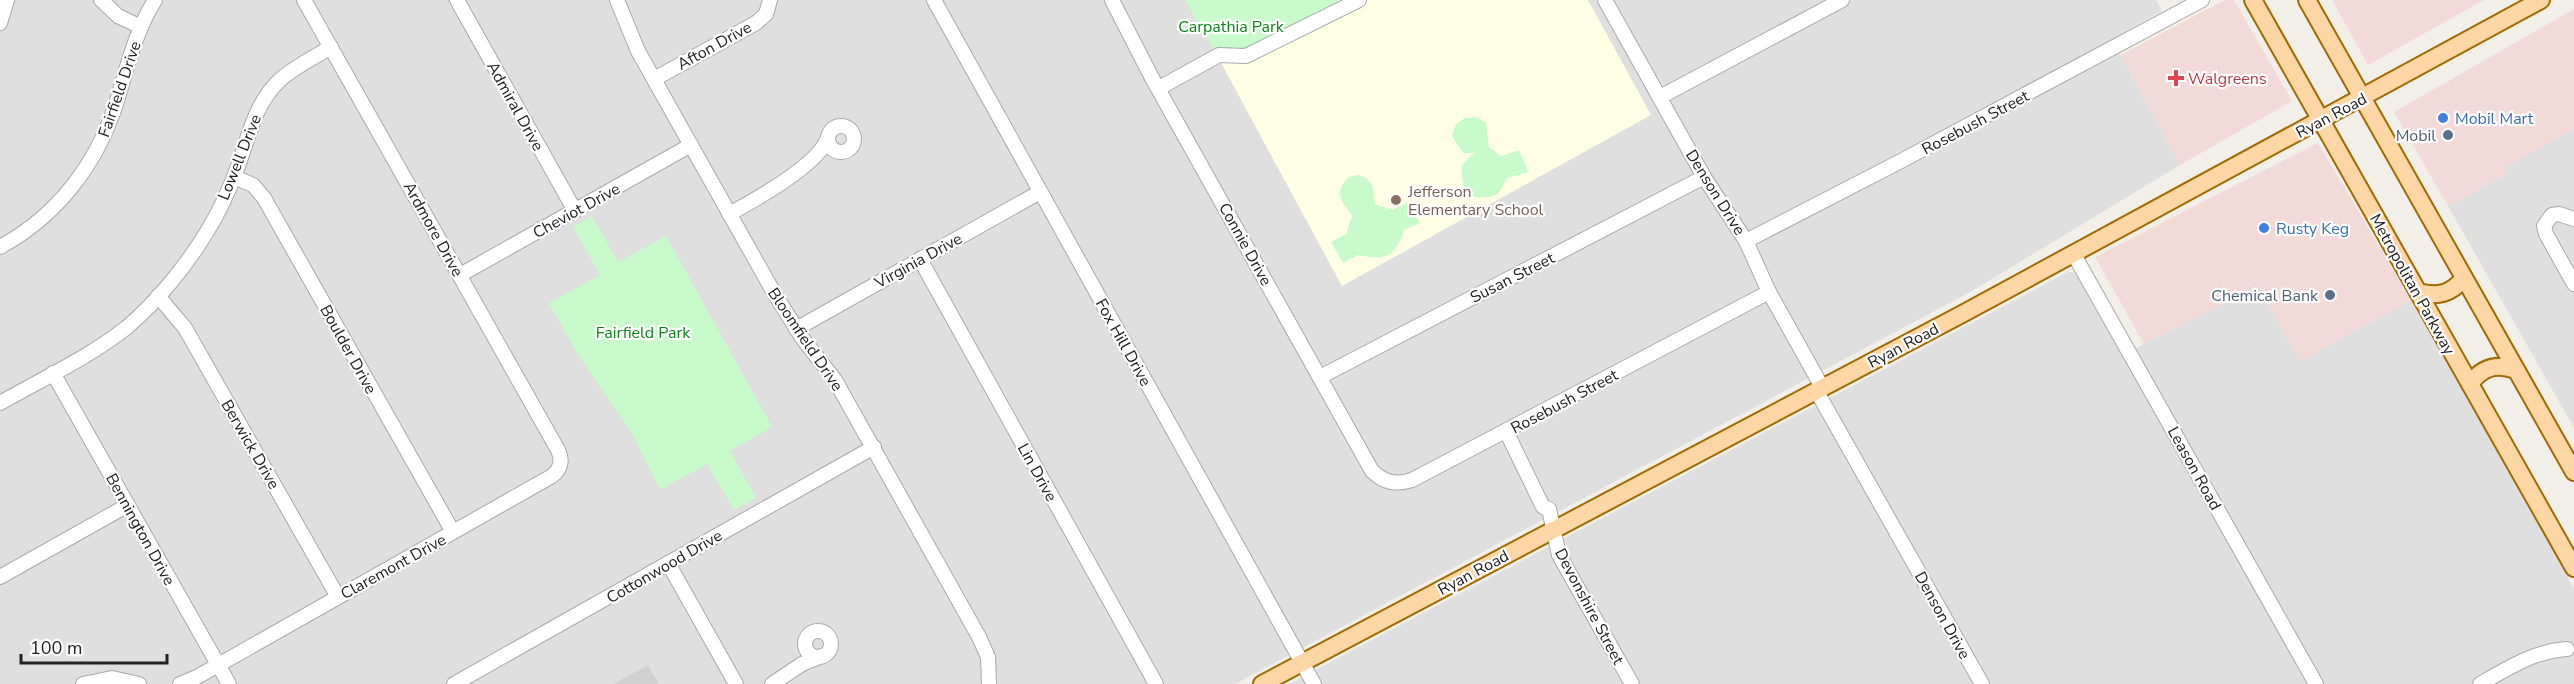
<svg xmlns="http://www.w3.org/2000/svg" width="2574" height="684" font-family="'Nunito Sans',sans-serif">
	<rect width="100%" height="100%" fill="#f2efe9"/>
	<g fill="#e0dfdf">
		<polygon points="0,0 2156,0 2162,11 2112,39 2180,165 1972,291 1235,684 659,684 648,665 613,684 0,684"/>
		<polygon points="2574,128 2574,428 2448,206 2506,175 2502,168"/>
		<polygon points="2068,272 2073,272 2080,279 2123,355 2257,285 2300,361 2411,300 2574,588 2574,684 1289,684"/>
	</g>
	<g fill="#f2dad9">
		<polygon points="2225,0 2234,0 2292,101 2180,165 2121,55"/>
		<polygon points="2332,0 2484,0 2368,65"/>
		<polygon points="2574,9 2574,128 2503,168 2506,175 2448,206 2394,112"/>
		<polygon points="2318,143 2411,300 2300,361 2257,285 2144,344 2095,257"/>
	</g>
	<polygon fill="#ffffe5" points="1340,0 1588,0 1651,115 1342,286 1220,61"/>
	<polygon fill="#d0d0d0" points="648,665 659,684 613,684"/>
	<g fill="#c8facc">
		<polygon points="1185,0 1340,0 1220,61"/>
		<path d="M 1476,117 L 1486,122 L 1489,147 L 1501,156 L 1519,150 L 1528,172 L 1507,178 L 1498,194 C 1471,204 1460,192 1462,165 L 1474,153 L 1463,153 L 1452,136 L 1456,124 L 1465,118 Z"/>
		<path d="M 1358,175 C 1375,179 1373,190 1375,204 L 1392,210 L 1408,202 L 1420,223 L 1404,230 C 1395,259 1385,260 1358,255 L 1343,263 L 1331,242 L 1346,234 L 1352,216 C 1341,200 1333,193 1349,177 Z"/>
		<polygon points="592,216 618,262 666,236 772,427 730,451 756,498 734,510 707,464 660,490 633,435 577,353 549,303 600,275 573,227"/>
	</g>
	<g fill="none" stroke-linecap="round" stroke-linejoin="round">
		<defs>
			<g id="minor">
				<polyline points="101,0 118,16 141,27"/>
				<polyline points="457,0 575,211"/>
				<polyline points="617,0 638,51 774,293 803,339 835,380 979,637 988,657 989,684"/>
				<polyline points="934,0 1314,684"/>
				<path d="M 1112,0 L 1152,78 L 1372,471 C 1385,483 1395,485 1412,480 L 1769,292"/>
				<polyline points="1605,0 1704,177 1746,241 1769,292 1822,387"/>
				<polyline points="0,23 7,0"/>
				<polyline points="654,79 756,23 766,14 770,0"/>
				<polyline points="1159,88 1219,55 1246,56 1359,0"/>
				<polyline points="1660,97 1842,0"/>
				<circle cx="841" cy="139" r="13"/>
				<polyline points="234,177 253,185 264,198 453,532"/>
				<path d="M 729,214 C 755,200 818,165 828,138"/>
				<polyline points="2574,219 2559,214 2552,215 2544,226 2546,234 2574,284"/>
				<polyline points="1746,241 1901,161 2202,0"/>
				<path d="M 0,247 C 57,216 96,165 116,104 C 127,68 135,32 155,0"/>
				<polyline points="2073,253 2316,684"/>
				<polyline points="920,259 1156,684"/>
				<polyline points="460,275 691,145"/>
				<polyline points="158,296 185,328 338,597"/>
				<polyline points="796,329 1040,192"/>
				<polyline points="53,373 229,684"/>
				<polyline points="1320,377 1704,177"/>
				<polyline points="1816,390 1982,684"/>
				<path d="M 0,403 C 42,379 88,358 126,328 C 157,302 187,265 208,230 C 218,214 227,194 234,177 C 248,143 252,105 281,79 C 296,66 315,57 331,47"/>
				<polyline points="1506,431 1543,507 1549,509 1559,555 1632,684"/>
				<polyline points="668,563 736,684"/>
				<polyline points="0,577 128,505"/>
				<circle cx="818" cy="644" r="13"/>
				<polyline points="83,684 112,678 139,684"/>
				<path d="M 180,684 L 197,677 L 552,476 C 561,469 563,460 558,450 L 304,0"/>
				<polyline points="454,684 874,447"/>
				<polyline points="772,684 802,664 822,656"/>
				<path d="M 2480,684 C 2508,668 2534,651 2567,649"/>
			</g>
			<g id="major">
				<polyline points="2253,0 2574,568"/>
				<polyline points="2307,0 2574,472"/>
				<path d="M 2418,292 C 2438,297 2451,294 2464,278"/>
				<path d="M 2470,384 C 2482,367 2496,363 2516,370"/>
				<polyline points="1262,684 1964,313 2541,0"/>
			</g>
		</defs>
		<use href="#minor" stroke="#a9a9a9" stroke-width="16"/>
		<use href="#major" stroke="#a06b00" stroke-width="20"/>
		<use href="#minor" stroke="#fff" stroke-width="14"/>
		<use href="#major" stroke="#fcd6a4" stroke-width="16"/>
	</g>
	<path fill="#e0444e" stroke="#fff" stroke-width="2" d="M2173 69h6v6h6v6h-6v6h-6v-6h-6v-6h6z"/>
	<g fill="#3f7fe0" stroke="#fff" stroke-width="2">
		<circle cx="2443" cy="118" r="6"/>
		<circle cx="2264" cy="228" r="6"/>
	</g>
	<g fill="#5c6f8a" stroke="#fff" stroke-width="2">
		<circle cx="2448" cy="135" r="6"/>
		<circle cx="2330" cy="295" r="6"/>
	</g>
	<circle fill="#8d6e63" stroke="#fff" stroke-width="2" cx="1396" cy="200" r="6"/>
	<g text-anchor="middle" stroke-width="4.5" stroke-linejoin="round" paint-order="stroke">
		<g font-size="16" fill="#0c8416" stroke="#fff">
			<text x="1231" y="32">Carpathia Park</text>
			<text x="643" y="338">Fairfield Park</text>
		</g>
		<g font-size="16" fill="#222" stroke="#fff">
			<text transform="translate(714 45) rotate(-29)" y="6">Afton Drive</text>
			<text transform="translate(119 89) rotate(-71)" y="6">Fairfield Drive</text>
			<text transform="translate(516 106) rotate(61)" y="6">Admiral Drive</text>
			<text transform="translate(2331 115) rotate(-28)" y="6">Ryan Road</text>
			<text transform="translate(1975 122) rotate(-28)" y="6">Rosebush Street</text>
			<text transform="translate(239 157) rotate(-68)" y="6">Lowell Drive</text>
			<text transform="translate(1716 192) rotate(58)" y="6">Denson Drive</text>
			<text transform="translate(576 210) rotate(-29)" y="6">Cheviot Drive</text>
			<text transform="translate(434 229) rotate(61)" y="6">Ardmore Drive</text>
			<text transform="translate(1246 244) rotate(61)" y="6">Connie Drive</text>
			<text transform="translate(918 260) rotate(-29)" y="6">Virginia Drive</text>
			<text transform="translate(1512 277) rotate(-27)" y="6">Susan Street</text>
			<text transform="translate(2413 284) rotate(61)" y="6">Metropolitan Parkway</text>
			<text transform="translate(806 339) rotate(56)" y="6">Bloomfield Drive</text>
			<text transform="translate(1124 342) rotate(61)" y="6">Fox Hill Drive</text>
			<text transform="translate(1903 345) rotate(-28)" y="6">Ryan Road</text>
			<text transform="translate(349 349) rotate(61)" y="6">Boulder Drive</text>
			<text transform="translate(1564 401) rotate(-28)" y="6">Rosebush Street</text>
			<text transform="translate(251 444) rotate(60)" y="6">Berwick Drive</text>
			<text transform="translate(2195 468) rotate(61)" y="6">Leason Road</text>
			<text transform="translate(1038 472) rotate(61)" y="6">Lin Drive</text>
			<text transform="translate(141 529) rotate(61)" y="6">Bennington Drive</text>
			<text transform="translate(393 566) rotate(-29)" y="6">Claremont Drive</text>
			<text transform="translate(664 566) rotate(-30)" y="6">Cottonwood Drive</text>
			<text transform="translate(1473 572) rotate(-28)" y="6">Ryan Road</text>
			<text transform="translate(1590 606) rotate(62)" y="6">Devonshire Street</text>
			<text transform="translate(1943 615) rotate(61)" y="6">Denson Drive</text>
		</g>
		<g font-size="16" fill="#be3a42" stroke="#fff" text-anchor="start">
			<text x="2188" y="84">Walgreens</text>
		</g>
		<g font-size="16" fill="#366cbe" stroke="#fff" text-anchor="start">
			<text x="2455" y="124">Mobil Mart</text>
			<text x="2276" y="234">Rusty Keg</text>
		</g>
		<g font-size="16" fill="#4e5e75" stroke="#fff" text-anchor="end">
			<text x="2436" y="141">Mobil</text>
			<text x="2318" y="301">Chemical Bank</text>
		</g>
		<g font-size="16" fill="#785e54" stroke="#fff" text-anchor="start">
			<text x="1408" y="197">Jefferson<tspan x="1408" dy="18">Elementary School</tspan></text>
		</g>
	</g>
	<path d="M21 654v9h146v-9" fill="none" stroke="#222222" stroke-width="3"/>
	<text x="30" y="654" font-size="18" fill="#222222" stroke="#ffffff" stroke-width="4.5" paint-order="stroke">100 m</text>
</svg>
